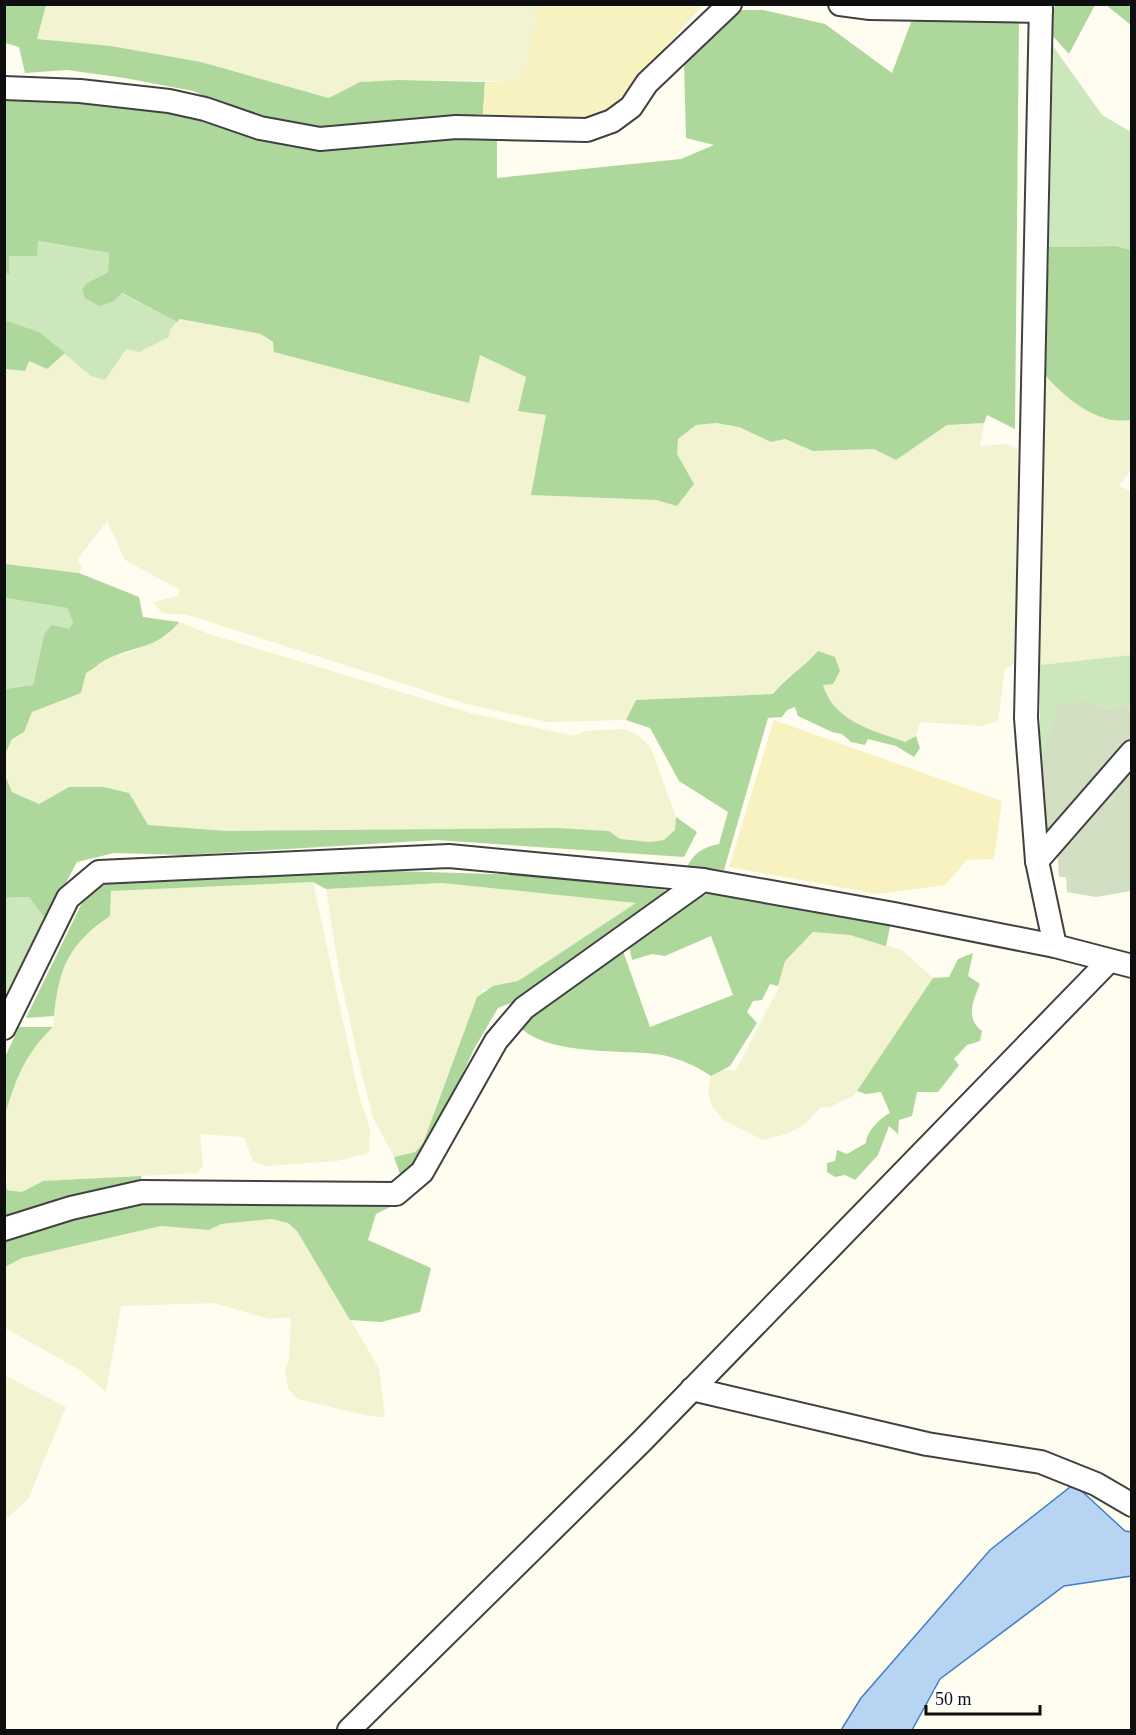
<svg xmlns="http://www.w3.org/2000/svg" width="1136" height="1735" font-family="Georgia,serif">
	<rect width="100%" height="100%" fill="#fefdf0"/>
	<g fill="#f1f3d1">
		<polygon points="46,5 538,5 526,68 516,81 398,80 360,82 330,98 201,62 111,46 37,39"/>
		<polygon points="179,319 261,334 273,342 469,403 480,355 526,377 518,411 546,415 532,495 656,500 677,506 694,484 677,454 678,439 695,425 716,423 739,427 771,442 784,439 813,451 874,449 896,460 947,425 984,423 980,446 1006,444 1018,449 1016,579 1022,660 1005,669 998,721 982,726 920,722 916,736 905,743 847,720 826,696 823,685 804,668 784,680 773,694 636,700 626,720 547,722 467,704 188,615 162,613 153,602 178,596 180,590 125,560 107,521 77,560 82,568 79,573 5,564 5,369 24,371 28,361 47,369 65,353 91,376 126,349 139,352"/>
		<polygon points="1044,374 1058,390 1120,422 1131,420 1131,470 1119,486 1131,491 1132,655 1040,665 1034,632"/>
		<polygon points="179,622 209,634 470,713 574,736 584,731 624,729 636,734 650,746 676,817 675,830 664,840 651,842 620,839 609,831 227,831 148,825 129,793 69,787 39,804 12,792 5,772 5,754 12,739 24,732 32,712 81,693 86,673 113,656 131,652 167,636"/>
		<polygon points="313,882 359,1096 370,1129 369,1153 337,1161 266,1166 253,1162 244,1137 200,1134 203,1166 197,1173 43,1181 22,1192 7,1190 4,1114 18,1070 37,1042 53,1027 57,987 66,964 77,943 110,916 111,891"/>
		<polygon points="442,883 637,903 518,981 483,990 477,997 423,1143 415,1152 394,1157 373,1117 360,1067 340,977 326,889"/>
		<polygon points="813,932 850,935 902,950 933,978 867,1079 853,1096 830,1107 820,1108 804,1125 786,1134 763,1140 725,1121 712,1107 708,1090 711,1076 721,1070 736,1070 777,991 785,961"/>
		<polygon points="272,1219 288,1223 297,1231 379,1368 385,1417 369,1416 298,1399 288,1389 285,1371 289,1360 291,1317 269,1319 215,1303 121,1306 106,1392 80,1370 5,1328 5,1267 22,1258 161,1226 209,1230 221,1224"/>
		<polygon points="4,1375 66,1407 28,1499 5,1520"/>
	</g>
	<g fill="#cce7bb">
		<polygon points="1053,46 1102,115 1131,132 1132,250 1116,246 1049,247"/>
		<polygon points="37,241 109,253 108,272 87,283 82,289 121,293 177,322 170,329 169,337 139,352 126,349 105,380 91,376 39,332 5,320 5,272 9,273 8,256"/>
		<polygon points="5,598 67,608 73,622 69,629 44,635 33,685 5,689"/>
		<polygon points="1131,655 1131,713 1126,703 1108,709 1085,700 1040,769 1040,665"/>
		<polygon points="29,897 46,920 5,1000 5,898"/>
	</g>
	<g fill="#aed79c">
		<polygon points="6,5 46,5 37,39 111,46 201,62 329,98 360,82 398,80 485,82 483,114 316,130 244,113 193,91 125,78 67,70 25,73 19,47 5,43"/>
		<polygon points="1056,5 1095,5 1069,54 1051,34 1051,14"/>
		<polygon points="1106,5 1126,5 1131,7 1131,25"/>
		<polygon points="736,10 763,10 825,24 892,73 911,22 931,14 1019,16 1015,429 987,415 984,423 947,425 896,460 874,449 813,451 785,439 771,442 739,427 716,423 696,425 678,439 677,454 694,484 677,506 656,500 531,495 546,415 518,411 526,377 480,355 469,403 274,352 273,342 261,334 180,319 177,322 122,293 114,301 99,306 85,298 82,289 87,283 108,272 109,253 38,241 37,256 9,256 9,274 5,272 4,94 80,96 199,116 248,132 497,132 497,178 681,159 714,145 686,138 684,62"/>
		<path d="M 1116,246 L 1131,250 L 1131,420 C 1098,426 1065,398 1044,374 L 1049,247 Z"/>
		<polygon points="5,320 39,332 65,353 47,369 29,361 25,371 5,369"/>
		<path d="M 5,564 L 79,573 L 139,597 L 143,617 L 179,622 C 159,647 141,645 114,656 C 104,659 95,668 86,673 L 81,693 L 32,712 L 24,732 L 12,739 L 5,754 L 5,689 L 33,685 L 44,635 L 52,625 L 69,629 L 73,622 L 67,608 L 5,598 Z"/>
		<path d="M 818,651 L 835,657 L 840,671 L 833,684 L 823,685 C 834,722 873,730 905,742 L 916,736 L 920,748 L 914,757 L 896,746 L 868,739 L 865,745 L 851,742 L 842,734 L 832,732 L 798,716 L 795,707 L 787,710 L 782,717 L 768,718 L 724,870 L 687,867 C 694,853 703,847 719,844 L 728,812 L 679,781 L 650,728 L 626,720 L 636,700 L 773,694 C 786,677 804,668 818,651 Z"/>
		<polygon points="4,772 12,792 39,804 69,787 104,787 129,793 148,825 227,831 556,828 609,831 620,839 651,842 664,840 675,830 676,817 697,832 684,857 437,840 186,855 114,853 77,862 46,920 29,897 5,898"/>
		<path d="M 326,869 L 527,875 L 664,890 L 669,899 L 526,997 L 498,1008 L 474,1049 L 426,1155 L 401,1177 L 394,1157 L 415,1152 L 423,1143 L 477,997 L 493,986 L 518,981 L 636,903 L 442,883 L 326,889 L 313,882 L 111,891 L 110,916 C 69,944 59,967 54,1016 L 26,1018 L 81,905 L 97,887 L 110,881 Z"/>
		<path d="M 711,893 L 781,902 L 891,922 L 886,946 L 850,935 L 813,932 L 785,961 L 778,986 L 770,984 L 762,1000 L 753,1001 L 747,1012 L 757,1023 L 730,1066 L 711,1076 C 694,1065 677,1057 656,1054 C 620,1050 543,1055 518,1025 L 623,951 L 650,1027 L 733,995 L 711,936 L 665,956 L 652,954 L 632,960 L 628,941 L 693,899 Z"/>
		<path d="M 973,953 L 968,976 L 980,984 C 973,1001 965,1018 982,1031 L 980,1041 L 967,1045 L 954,1059 L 959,1065 L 938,1092 L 917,1092 L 912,1116 L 899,1120 L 898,1134 L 889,1126 L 878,1155 L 855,1180 L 845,1175 L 835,1177 L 827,1172 L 827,1163 L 835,1161 L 837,1150 L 847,1154 L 866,1143 C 866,1132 880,1118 890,1113 L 881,1092 L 866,1094 L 857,1091 L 933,978 L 949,977 L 958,959 Z"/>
		<path d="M 19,1027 L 53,1027 C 24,1055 17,1077 5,1114 L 5,1057 Z"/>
		<polygon points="4,1168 7,1190 22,1192 43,1181 141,1176 143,1185 5,1229"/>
		<polygon points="139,1199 385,1199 390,1207 376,1214 368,1240 431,1268 420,1312 381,1322 350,1320 297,1231 288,1223 272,1219 221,1224 209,1230 161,1226 22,1258 5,1267 5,1236"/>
	</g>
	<g fill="#f7f2bf">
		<polygon points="538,5 703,5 610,109 580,121 483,114 485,82 516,81 526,68"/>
		<polygon points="774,720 1002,801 994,859 967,860 945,885 878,894 729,867"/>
	</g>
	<g fill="#d2dfc2">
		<polygon points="1085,700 1108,709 1126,703 1131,713 1131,743 1044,838 1040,769 1058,706"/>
		<polygon points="1131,761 1131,891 1096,897 1067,892 1066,877 1059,877 1057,849"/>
	</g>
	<polygon fill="#b8d4f3" stroke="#437fc5" stroke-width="1.5" points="1074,1484 1125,1531 1131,1532 1131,1576 1064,1586 940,1679 912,1730 841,1730 861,1698 990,1550"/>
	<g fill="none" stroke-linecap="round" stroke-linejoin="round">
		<defs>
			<g id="minor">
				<polyline points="840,4 870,8 1041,11"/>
				<polyline points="1041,4 1026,718 1037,861 1055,946"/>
				<polyline points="4,88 80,91 169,101 205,109 260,128 320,139 456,127 587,130 612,121 631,107 647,83 730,4"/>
				<polyline points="1037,861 1132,752"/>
				<polyline points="4,1028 68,898 99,872 449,856 703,880"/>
				<polyline points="4,1229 71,1208 142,1192 396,1194 422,1172 496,1041 524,1008 703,880 894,914 1055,946 1132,966"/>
				<polyline points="692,1389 927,1444 1041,1462 1096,1484 1132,1505"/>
				<polyline points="349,1730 641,1442 1109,961"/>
			</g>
		</defs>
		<use href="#minor" stroke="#414141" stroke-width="26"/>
		<use href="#minor" stroke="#fff" stroke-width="22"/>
	</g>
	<rect width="1136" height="1735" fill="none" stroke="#0e0e0e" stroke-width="12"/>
	<path d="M926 1705v9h114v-9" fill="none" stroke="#0e0e0e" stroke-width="3"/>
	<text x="935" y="1705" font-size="18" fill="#0e0e0e" stroke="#ffffff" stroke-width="4.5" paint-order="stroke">50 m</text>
</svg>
